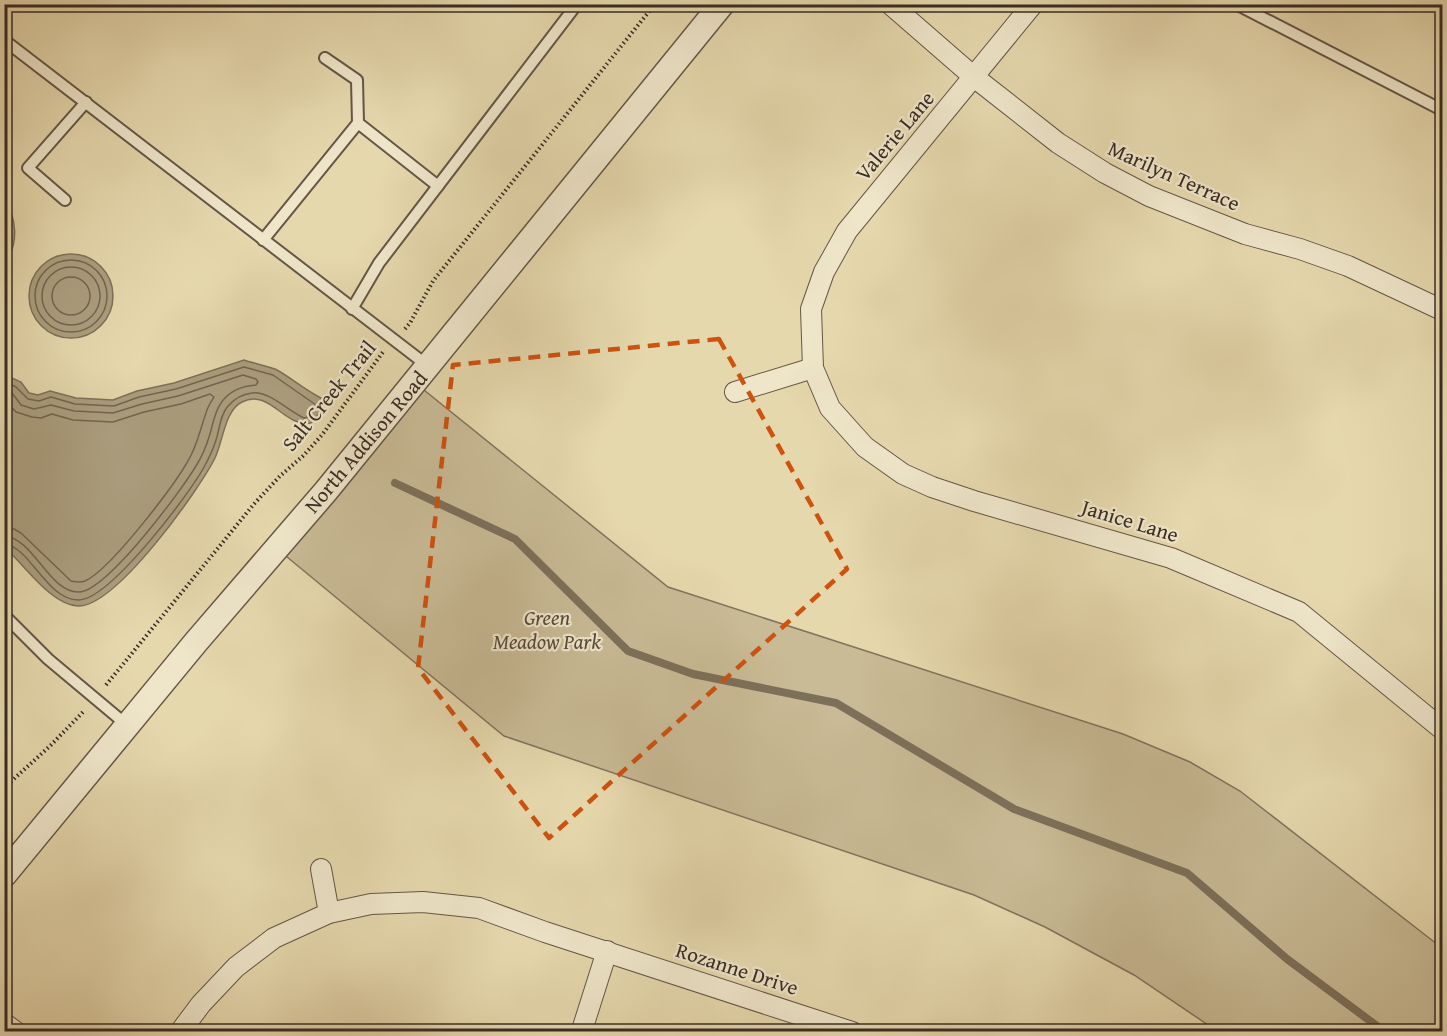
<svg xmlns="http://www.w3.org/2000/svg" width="1447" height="1036" font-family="'Gentium Book Plus',serif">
	<rect width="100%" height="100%" fill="#e6d8ad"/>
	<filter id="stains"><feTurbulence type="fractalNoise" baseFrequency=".00333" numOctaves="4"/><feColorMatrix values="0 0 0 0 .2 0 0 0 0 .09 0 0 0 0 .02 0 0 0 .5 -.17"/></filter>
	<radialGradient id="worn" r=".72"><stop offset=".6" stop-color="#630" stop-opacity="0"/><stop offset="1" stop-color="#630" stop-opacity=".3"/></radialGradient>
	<polygon fill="#c9bb96" stroke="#81745d" stroke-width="1.5" points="419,386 668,587 1123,734 1190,762 1240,791 1442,948 1442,1031 1217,1031 1134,975 1045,927 974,895 504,736 281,552"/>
	<g fill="#ab9e7e" stroke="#7d705a" stroke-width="1.5">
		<path d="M 4,200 C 17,217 19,245 5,262 Z"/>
		<circle cx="71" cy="296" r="42"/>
		<path d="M 244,360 C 252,363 272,367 277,370 C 293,379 306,391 323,399 L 322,410 L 311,423 C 284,428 270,388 242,402 C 225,410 223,441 215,458 C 199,490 116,607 78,606 C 51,605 25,565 5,548 L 5,375 L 21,382 L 29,393 L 38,395 L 50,391 L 76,398 L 113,400 L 137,391 L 174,383 Z"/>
	</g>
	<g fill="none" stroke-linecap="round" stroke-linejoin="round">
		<g stroke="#726551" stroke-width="1.5">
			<circle cx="71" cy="296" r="36"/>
			<circle cx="71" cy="296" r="29"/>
			<circle cx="71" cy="296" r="19"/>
			<path d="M 4,381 L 16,387 L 28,399 L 39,401 L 51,397 L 75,404 L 114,406 L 139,397 L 176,389 L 244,367 L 273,375 L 316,405 L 308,417 L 304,418 C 289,411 267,390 252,393 C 243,394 234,399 228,406 C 220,415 220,428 216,440 C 213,450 208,460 203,469 C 187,497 110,599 79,600 C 47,601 30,546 4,544"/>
			<path d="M 4,389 L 12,393 L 21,405 L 34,409 L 51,405 L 74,411 L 113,413 L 142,404 L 178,396 L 243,375 L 256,379 L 258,382 L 256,385 C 243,386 229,391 221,403 C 214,413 213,425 209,437 C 206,447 201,458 196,466 C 181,491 107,591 79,592 C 49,593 34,538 4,536"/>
			<path d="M 4,399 L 16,412 L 32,417 L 41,418 L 52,414 L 73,420 L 113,422 L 144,412 L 181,404 L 210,394 L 214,397 C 211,402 207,408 206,413 C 200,430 197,446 188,461 C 173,487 110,570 85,581 C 80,583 76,582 71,581 L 21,533 L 14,529 L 4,527"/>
		</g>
		<polyline stroke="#7d705a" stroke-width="8" points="395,483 515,539 628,651 693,674 836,703 1014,809 1187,873 1287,959 1385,1032"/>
		<defs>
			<g id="service">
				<polyline points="1236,4 1442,110"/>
				<polyline points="4,40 428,366"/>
				<polyline points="358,123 438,186"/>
				<polyline points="65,200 28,168 86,102"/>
				<polyline points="263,240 358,123 357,80 325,58"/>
				<polyline points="352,309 379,263 577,4"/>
				<polyline points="4,615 48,659 128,726"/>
			</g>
			<g id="minor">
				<polyline points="890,4 974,77 1058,143 1105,173 1149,196 1245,234 1300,249 1348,266 1442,310"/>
				<polyline points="1033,4 847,231 824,272 811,309 813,368 830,408 865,447 903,474 932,487 974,501 1171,558 1299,612 1442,729"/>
				<polyline points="735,392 813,368"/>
				<polyline points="321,869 329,913"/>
				<polyline points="4,1023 16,1032"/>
				<polyline points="582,1030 607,951"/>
				<polyline points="180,1032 201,1004 236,967 274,938 329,913 371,904 423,902 479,908 545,932 852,1032"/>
			</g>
			<polyline id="tertiary" points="4,875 196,642 326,491 722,4"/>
		</defs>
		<use href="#service" stroke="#645746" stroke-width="14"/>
		<use href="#minor" stroke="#645746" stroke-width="22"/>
		<use href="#tertiary" stroke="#645746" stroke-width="27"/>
		<g stroke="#392c24" stroke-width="4" stroke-dasharray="1.5 3" stroke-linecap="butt">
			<polyline points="405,329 410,323 433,281 655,4"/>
			<polyline points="106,685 254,504 280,476 303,456 322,435 383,352"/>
			<polyline points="4,788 50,746 84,711"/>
		</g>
		<use href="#service" stroke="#efe6ca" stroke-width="10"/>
		<use href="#minor" stroke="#efe6ca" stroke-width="20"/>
		<use href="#tertiary" stroke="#efe6ca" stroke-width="24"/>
	</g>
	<path fill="none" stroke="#ce5210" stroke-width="4.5" stroke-dasharray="12 8" stroke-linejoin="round" d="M 719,339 L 847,569 L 549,838 L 418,668 L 453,365 Z"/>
	<g text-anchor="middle" stroke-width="4.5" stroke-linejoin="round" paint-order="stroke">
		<g font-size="21" fill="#392c24" stroke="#efe6ca">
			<text transform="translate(895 136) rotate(-50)" y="7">Valerie Lane</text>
			<text transform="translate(1174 176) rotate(24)" y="7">Marilyn Terrace</text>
			<text transform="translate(329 396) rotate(-51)" y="7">Salt Creek Trail</text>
			<text transform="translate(366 442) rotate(-50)" y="7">North Addison Road</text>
			<text transform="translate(1130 521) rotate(17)" y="7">Janice Lane</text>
			<text transform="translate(737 969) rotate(18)" y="7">Rozanne Drive</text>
		</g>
		<g font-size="21" font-style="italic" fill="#56493b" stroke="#efe6ca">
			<text x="547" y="625">Green<tspan x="547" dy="24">Meadow Park</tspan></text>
		</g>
	</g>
	<rect width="1447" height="1036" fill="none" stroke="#e6d8ad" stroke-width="24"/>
	<rect x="6" y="6" width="1435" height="1024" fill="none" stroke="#392c24" stroke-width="3"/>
	<rect x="12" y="12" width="1423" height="1012" fill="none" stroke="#392c24" stroke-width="1.5"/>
	<rect width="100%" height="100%" filter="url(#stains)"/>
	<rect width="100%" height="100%" fill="url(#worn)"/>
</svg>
